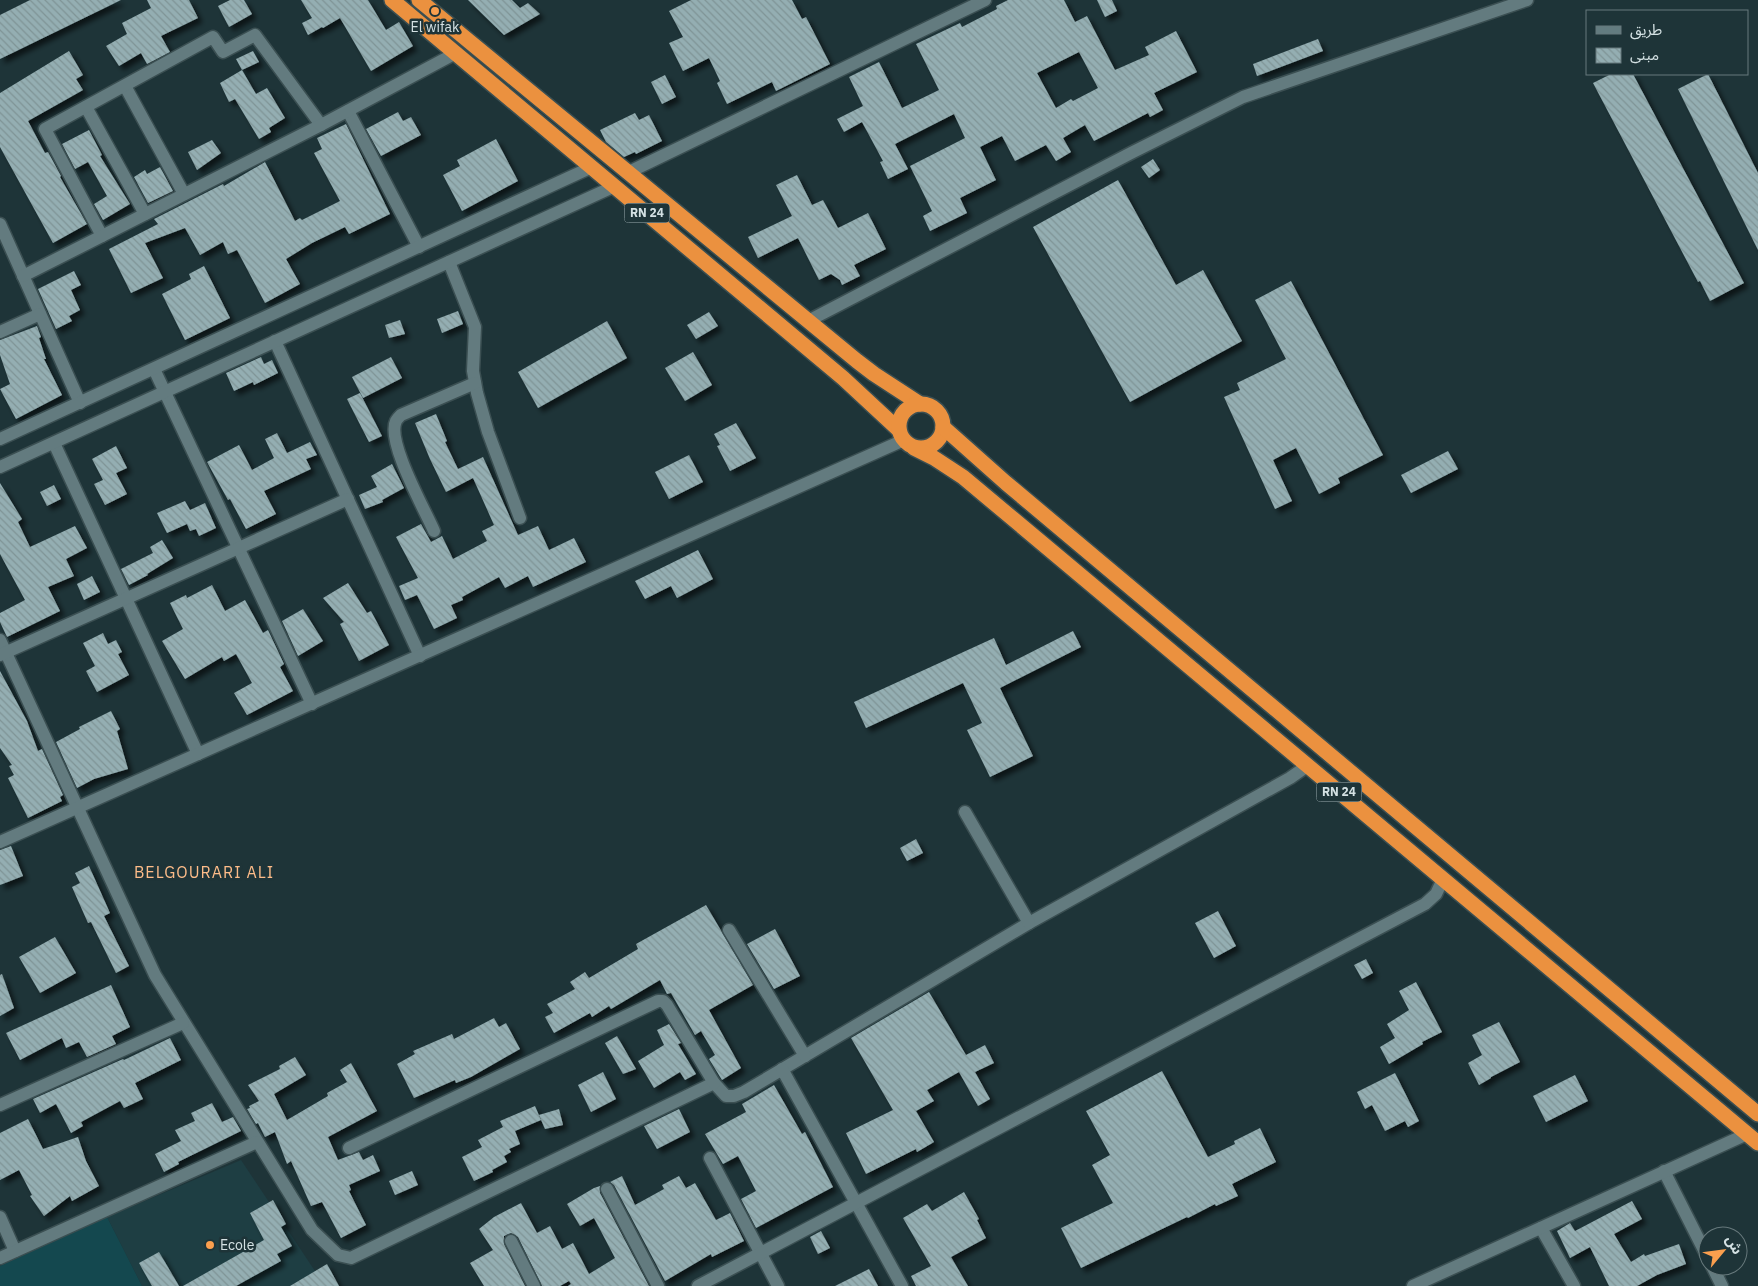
<svg xmlns="http://www.w3.org/2000/svg" width="1758" height="1286" font-family="'IBM Plex Sans','Noto Sans Arabic',sans-serif">
	<defs>
		<pattern id="building-back-hatch" width="6" height="6" patternUnits="userSpaceOnUse" patternTransform="scale(1.25)"><rect width="6" height="6" fill="#94aeb2"/><path d="M-1 5l2 2M0 0l6 6M5-1l2 2" fill="none" stroke="#7f9496"/></pattern>
		<filter id="shadow"><feDropShadow dx="4.5" dy="4.5" stdDeviation="2.5" flood-color="#0009"/></filter>
	</defs>
	<rect width="100%" height="100%" fill="#1e3438"/>
	<polygon fill="#1e3e43" points="241,1160 317,1274 295,1286 142,1286 107,1217"/>
	<polygon fill="#14484f" points="107,1217 142,1286 0,1286 0,1266"/>
	<g fill="url(#building-back-hatch)" fill-rule="evenodd" filter="url(#shadow)">
		<polygon points="30,0 121,0 0,59 0,15"/>
		<polygon points="147,0 189,0 198,18 161,36 170,52 147,64 141,53 119,66 106,46 127,34 122,23 151,8"/>
		<polygon points="230,0 244,0 252,14 229,27 218,6"/>
		<polygon points="301,0 368,0 386,30 399,22 413,46 371,71 340,18 323,28 322,27 308,35 302,23 312,18"/>
		<polygon points="468,0 512,0 520,8 528,3 540,14 504,35"/>
		<polygon points="691,0 792,0 802,19 806,17 830,64 776,91 772,82 727,104 717,83 720,81 709,58 683,71 669,43 683,37 669,11"/>
		<path d="M 1008,0 L 1064,0 L 1075,22 L 1087,16 L 1115,70 L 1149,55 L 1145,47 L 1176,31 L 1197,72 L 1154,93 L 1163,110 L 1150,117 L 1148,113 L 1094,141 L 1085,125 L 1063,138 L 1071,152 L 1056,161 L 1046,145 L 1015,161 L 1002,136 L 980,147 L 996,180 L 960,198 L 967,213 L 930,231 L 923,216 L 932,211 L 910,166 L 965,138 L 954,114 L 895,144 L 908,169 L 888,179 L 880,162 L 883,161 L 862,122 L 844,132 L 837,119 L 863,106 L 849,77 L 879,62 L 902,108 L 939,90 L 916,44 L 960,23 L 962,27 L 997,9 L 996,6 ZM 1079,52 L 1098,88 L 1073,101 L 1071,99 L 1056,108 L 1037,73 Z"/>
		<polygon points="1097,0 1112,0 1117,11 1105,17"/>
		<polygon points="1318,39 1323,51 1257,76 1253,64"/>
		<polygon points="69,51 83,75 76,79 83,90 28,121 45,153 48,152 61,176 60,177 87,224 53,243 0,147 0,93"/>
		<polygon points="253,51 259,62 242,70 256,94 267,88 285,118 269,128 271,132 259,139 235,99 229,102 220,83 242,70 236,59"/>
		<polygon points="1611,74 1633,74 1744,283 1710,301 1700,281 1698,282 1593,83"/>
		<polygon points="1708,74 1758,173 1758,250 1678,89"/>
		<polygon points="665,75 676,97 662,104 651,82"/>
		<polygon points="398,112 403,121 411,117 421,135 381,156 366,129"/>
		<polygon points="635,113 639,120 649,115 662,141 636,154 635,152 624,157 606,142 600,130"/>
		<polygon points="346,124 390,214 349,234 345,227 312,243 286,259 300,284 265,303 237,250 228,254 223,242 200,255 185,228 145,243 163,278 131,293 109,249 158,224 154,219 223,184 224,186 265,162 295,221 300,218 302,220 340,201 314,153 322,149 317,138"/>
		<polygon points="89,130 102,155 100,156 130,204 103,220 94,204 107,196 88,162 75,169 62,144"/>
		<polygon points="496,139 518,181 462,211 443,175 460,166 457,160"/>
		<polygon points="212,140 221,153 197,170 188,152"/>
		<polygon points="1153,159 1160,170 1149,178 1141,167"/>
		<polygon points="160,167 173,191 148,203 134,177 145,170 147,174"/>
		<polygon points="797,175 812,205 823,200 838,228 868,213 886,249 854,265 860,276 842,285 840,280 831,274 819,280 798,238 758,258 748,237 792,216 776,185"/>
		<polygon points="1118,180 1176,285 1203,270 1242,341 1130,402 1033,227"/>
		<polygon points="204,266 230,318 185,340 162,294 191,279 189,274"/>
		<polygon points="74,271 81,285 71,290 80,310 69,316 72,321 56,329 38,289"/>
		<polygon points="1291,281 1383,455 1338,478 1340,483 1319,494 1296,448 1273,460 1292,501 1275,509 1224,397 1240,390 1237,383 1286,359 1255,300"/>
		<polygon points="458,311 463,324 442,333 437,319"/>
		<polygon points="709,312 718,326 696,339 687,325"/>
		<polygon points="400,320 405,334 389,338 385,325"/>
		<polygon points="607,321 627,358 538,408 518,372"/>
		<polygon points="37,326 41,337 39,338 46,359 44,359 62,395 16,419 0,389 10,384 0,355 0,340"/>
		<polygon points="693,352 712,385 685,401 665,368"/>
		<polygon points="261,357 264,364 272,360 278,373 254,385 253,382 234,391 226,373"/>
		<polygon points="391,357 402,378 363,398 352,377"/>
		<polygon points="360,393 382,436 369,442 347,399"/>
		<polygon points="436,414 447,441 445,442 458,469 483,457 518,535 538,526 549,550 574,538 586,562 533,587 528,576 505,588 499,577 462,597 463,600 451,605 457,618 434,629 417,595 405,600 399,586 418,578 396,537 421,524 431,542 442,536 453,559 487,541 482,531 494,525 473,478 446,492 430,459 415,423"/>
		<polygon points="736,423 756,458 730,471 717,446 720,445 714,434"/>
		<polygon points="277,433 287,453 310,442 317,455 306,459 311,469 264,491 276,514 246,529 230,499 228,500 207,462 239,445 252,470 274,458 265,439"/>
		<polygon points="116,446 127,468 116,473 127,494 105,505 94,484 103,480 92,459"/>
		<polygon points="1448,451 1458,469 1411,493 1401,475"/>
		<polygon points="689,455 703,482 669,499 655,472"/>
		<polygon points="392,464 404,488 382,500 383,502 365,509 359,495 377,487 371,476"/>
		<polygon points="0,483 22,519 18,522 30,547 75,526 87,548 66,559 74,576 48,587 60,611 7,637 0,622 0,613 25,600 0,554"/>
		<polygon points="54,485 61,499 47,506 40,492"/>
		<polygon points="185,501 190,510 205,503 216,528 199,536 196,529 190,531 187,524 167,533 157,513"/>
		<polygon points="162,540 173,558 147,574 148,575 129,585 121,569 153,553 150,547"/>
		<polygon points="698,550 713,579 677,598 671,586 645,599 635,581"/>
		<polygon points="92,576 100,592 84,600 77,584"/>
		<polygon points="348,583 367,613 371,611 389,645 359,661 340,624 344,622 323,598"/>
		<polygon points="212,585 225,611 245,600 263,633 268,630 284,664 280,667 293,691 247,715 234,693 252,683 236,654 224,661 222,657 185,679 162,641 183,629 170,603 186,595 187,598"/>
		<polygon points="303,609 323,641 298,656 282,621"/>
		<polygon points="1073,631 1081,647 1000,688 1033,756 990,777 967,730 982,723 963,683 866,728 854,702 994,638 1006,665"/>
		<polygon points="103,633 108,644 116,640 122,652 118,654 129,675 97,692 86,671 95,666 83,643"/>
		<polygon points="0,671 27,721 38,751 42,749 63,795 60,797 62,801 28,818 8,778 14,775 9,766 12,765 0,748"/>
		<polygon points="111,711 120,729 117,731 128,769 94,779 77,788 56,742 80,729 79,727"/>
		<polygon points="916,839 923,853 907,861 900,848"/>
		<polygon points="11,846 23,876 0,885 0,850"/>
		<polygon points="89,866 110,913 104,916 129,966 116,973 91,922 88,923 72,887 80,883 75,873"/>
		<polygon points="706,905 753,985 709,1010 741,1068 722,1080 709,1059 715,1055 701,1031 695,1035 671,993 667,994 660,980 611,1009 609,1006 592,1017 590,1013 554,1033 545,1017 553,1013 547,1004 575,989 570,982 585,972 589,978 638,949 636,944"/>
		<polygon points="1218,911 1236,946 1214,958 1195,923"/>
		<polygon points="775,929 800,976 774,989 747,944"/>
		<polygon points="55,937 76,973 40,993 19,957"/>
		<polygon points="1366,959 1373,973 1362,979 1354,965"/>
		<polygon points="2,974 14,1008 0,1016 0,975"/>
		<polygon points="1416,982 1442,1032 1422,1042 1423,1044 1389,1064 1380,1047 1395,1038 1387,1024 1409,1010 1399,991"/>
		<polygon points="111,985 130,1027 112,1036 116,1044 87,1057 79,1042 66,1048 62,1038 20,1060 6,1033"/>
		<polygon points="929,992 966,1055 985,1045 994,1063 975,1072 990,1099 978,1106 959,1072 927,1090 934,1101 916,1111 934,1142 917,1152 916,1149 866,1174 846,1133 893,1110 851,1038"/>
		<polygon points="494,1018 499,1027 506,1023 520,1049 471,1077 456,1083 455,1080 414,1098 397,1064 415,1054 413,1051 452,1034 454,1039"/>
		<polygon points="1499,1022 1520,1062 1491,1077 1491,1078 1479,1085 1468,1063 1482,1055 1472,1035"/>
		<polygon points="669,1024 681,1043 678,1044 696,1074 685,1080 680,1072 654,1088 638,1061 664,1045 657,1030"/>
		<polygon points="617,1036 636,1069 623,1074 605,1043"/>
		<polygon points="170,1038 181,1060 135,1083 143,1099 124,1108 120,1101 81,1122 83,1126 71,1133 56,1104 40,1113 33,1099 123,1059 124,1060"/>
		<polygon points="295,1057 306,1075 274,1094 287,1120 328,1096 327,1093 347,1082 340,1070 351,1063 377,1111 328,1137 338,1160 359,1152 363,1160 373,1155 380,1171 349,1185 351,1190 349,1191 366,1225 341,1238 322,1202 311,1206 291,1161 287,1164 275,1132 265,1137 258,1123 256,1124 247,1109 250,1108 249,1106 259,1101 248,1085 280,1069 279,1066"/>
		<polygon points="1162,1071 1208,1157 1235,1144 1234,1141 1260,1128 1276,1162 1232,1184 1238,1196 1216,1206 1215,1204 1188,1218 1187,1217 1081,1268 1061,1228 1113,1203 1092,1165 1110,1155 1086,1111"/>
		<polygon points="603,1072 616,1099 591,1112 578,1085"/>
		<polygon points="1395,1073 1419,1121 1408,1127 1405,1121 1385,1131 1372,1105 1365,1109 1357,1092"/>
		<polygon points="1575,1075 1588,1101 1546,1122 1533,1096"/>
		<polygon points="774,1085 802,1134 805,1132 833,1187 756,1228 741,1199 756,1191 738,1156 723,1164 705,1134 746,1112 742,1104"/>
		<polygon points="212,1103 222,1122 233,1117 241,1131 178,1162 179,1164 164,1172 155,1154 181,1141 175,1130 195,1121 191,1113"/>
		<polygon points="535,1106 541,1120 515,1131 520,1144 509,1149 511,1152 504,1156 507,1162 492,1170 493,1172 474,1181 462,1157 482,1147 478,1140 503,1127 500,1121"/>
		<polygon points="559,1109 563,1125 545,1129 539,1115"/>
		<polygon points="679,1109 690,1132 657,1149 644,1126"/>
		<polygon points="28,1119 43,1149 78,1137 86,1161 99,1186 72,1201 70,1196 44,1216 30,1196 32,1195 19,1170 0,1180 0,1133"/>
		<polygon points="412,1171 418,1185 395,1195 389,1181"/>
		<polygon points="622,1176 635,1205 664,1189 662,1185 679,1176 686,1188 695,1183 716,1220 730,1213 744,1241 712,1257 711,1254 665,1281 614,1185 610,1182"/>
		<polygon points="600,1186 600,1193 649,1286 568,1286 571,1284 569,1281 560,1286 542,1286 518,1237 511,1233 504,1236 504,1244 525,1286 484,1286 470,1263 493,1250 479,1229 494,1217 521,1203 537,1233 550,1226 562,1249 573,1243 589,1274 615,1258 594,1218 580,1226 567,1204 594,1188"/>
		<polygon points="964,1192 979,1219 977,1220 986,1238 951,1257 968,1286 916,1286 911,1276 931,1266 903,1218 927,1204 932,1211"/>
		<polygon points="273,1200 286,1224 281,1227 292,1246 277,1254 281,1261 236,1286 183,1286 264,1240 250,1213"/>
		<polygon points="1632,1201 1642,1219 1614,1234 1631,1262 1644,1254 1645,1256 1679,1244 1686,1264 1657,1275 1637,1286 1609,1286 1590,1247 1570,1258 1557,1231 1570,1223 1575,1231"/>
		<polygon points="821,1231 830,1248 818,1254 810,1237"/>
		<polygon points="159,1252 179,1286 152,1286 139,1263"/>
		<polygon points="327,1264 339,1286 290,1286"/>
		<polygon points="869,1269 878,1286 835,1286"/>
	</g>
	<g fill="none" stroke-linecap="round" stroke-linejoin="round">
		<defs>
			<g id="street">
				<polyline points="125,86 184,194"/>
				<polyline points="86,107 145,214"/>
				<polyline points="348,111 419,247"/>
				<polyline points="627,173 985,0"/>
				<polyline points="0,224 80,403"/>
				<polyline points="102,236 45,129 213,37 223,52 255,35 321,125"/>
				<polyline points="449,262 475,327 473,371 477,393 488,432 520,518"/>
				<polyline points="23,276 321,125 456,53"/>
				<polyline points="808,321 1133,152 1243,97 1527,0"/>
				<polyline points="0,332 40,314"/>
				<polyline points="275,341 420,656"/>
				<polyline points="154,369 312,704"/>
				<polyline points="0,439 592,167"/>
				<polyline points="54,443 198,754"/>
				<polyline points="0,467 615,186"/>
				<path d="M 434,531 C 425,510 386,441 396,421 C 396,420 400,416 401,415 L 475,383"/>
				<polyline points="0,640 155,975 312,1230 338,1255 351,1258 714,1083 726,1096 734,1096 744,1092 1029,923 1290,778 1307,766"/>
				<polyline points="0,655 348,499"/>
				<polyline points="965,812 1029,923"/>
				<polyline points="0,842 904,440"/>
				<polyline points="729,930 805,1056"/>
				<polyline points="782,1069 902,1286"/>
				<polyline points="0,1105 183,1023"/>
				<polyline points="349,1148 658,1001 663,1001 667,1005 714,1083"/>
				<polyline points="710,1158 778,1286"/>
				<polyline points="1664,1171 1708,1258"/>
				<polyline points="607,1189 658,1286"/>
				<polyline points="0,1217 15,1251"/>
				<polyline points="1541,1228 1574,1286"/>
				<polyline points="511,1241 534,1286"/>
				<polyline points="0,1258 257,1142"/>
				<polyline points="1712,1266 1722,1286"/>
				<polyline points="698,1286 1425,904 1436,894 1443,879"/>
				<polyline points="1413,1286 1747,1134"/>
			</g>
			<g id="highway">
				<polyline points="392,0 843,378 899,430"/>
				<polyline points="419,0 857,361 874,374 920,404"/>
				<circle cx="921" cy="426" r="22"/>
				<polyline points="943,427 1006,483 1758,1114"/>
				<polyline points="914,448 934,458 963,477 1758,1143"/>
			</g>
		</defs>
		<use href="#street" stroke="#3b4f52" stroke-width="15"/>
		<use href="#highway" stroke="#3b4f52" stroke-width="18"/>
		<use href="#street" stroke="#637b7f" stroke-width="12"/>
		<use href="#highway" stroke="#eb913f" stroke-width="15"/>
	</g>
	<g fill="#fa9f4e" stroke="#1e3438" stroke-width="2">
		<circle cx="435" cy="11" r="5"/>
		<circle cx="210" cy="1245" r="5"/>
	</g>
	<g text-anchor="middle" stroke-width="5" stroke-linejoin="round" paint-order="stroke">
		<g fill="#1e3438" stroke="#9dadb0" stroke-width="1">
			<rect x="624.5" y="203.5" width="45" height="19" rx="4"/>
			<rect x="1316.5" y="782.5" width="45" height="19" rx="4"/>
		</g>
		<g font-size="12" font-weight="bold" fill="#d4e1e3">
			<text x="647" y="217">RN 24</text>
			<text x="1339" y="796">RN 24</text>
		</g>
		<g font-size="14" fill="#d4e1e3" stroke="#1e3438">
			<text x="435" y="32">El wifak</text>
			<text x="220" y="1250" text-anchor="start">Ecole</text>
		</g>
		<g font-size="16" letter-spacing="1" fill="#fdbc89" stroke="#1e3438">
			<text x="204" y="878">BELGOURARI ALI</text>
		</g>
	</g>
	<rect x="1586" y="10" width="162" height="65" fill="#1e3438" stroke="#67797c"/>
	<rect x="1596" y="26" width="25" height="8" fill="#637b7f" stroke="#67797c"/>
	<text x="1630" y="35" font-size="15" fill="#d4e1e3">طريق</text>
	<rect x="1596" y="48" width="25" height="15" fill="url(#building-back-hatch)" stroke="#67797c"/>
	<text x="1630" y="60" font-size="15" fill="#d4e1e3">مبنى</text>
	<g transform="translate(1723 1251) rotate(61)"><circle r="24" fill="#1e3438" stroke="#67797c"/>
	<path d="M0-4L9 19L0 12L-9 19Z" fill="#fa9f4e"/>
	<text y="-8" font-size="14" font-weight="bold" text-anchor="middle" fill="#d4e1e3">ش</text>
	</g>
</svg>
